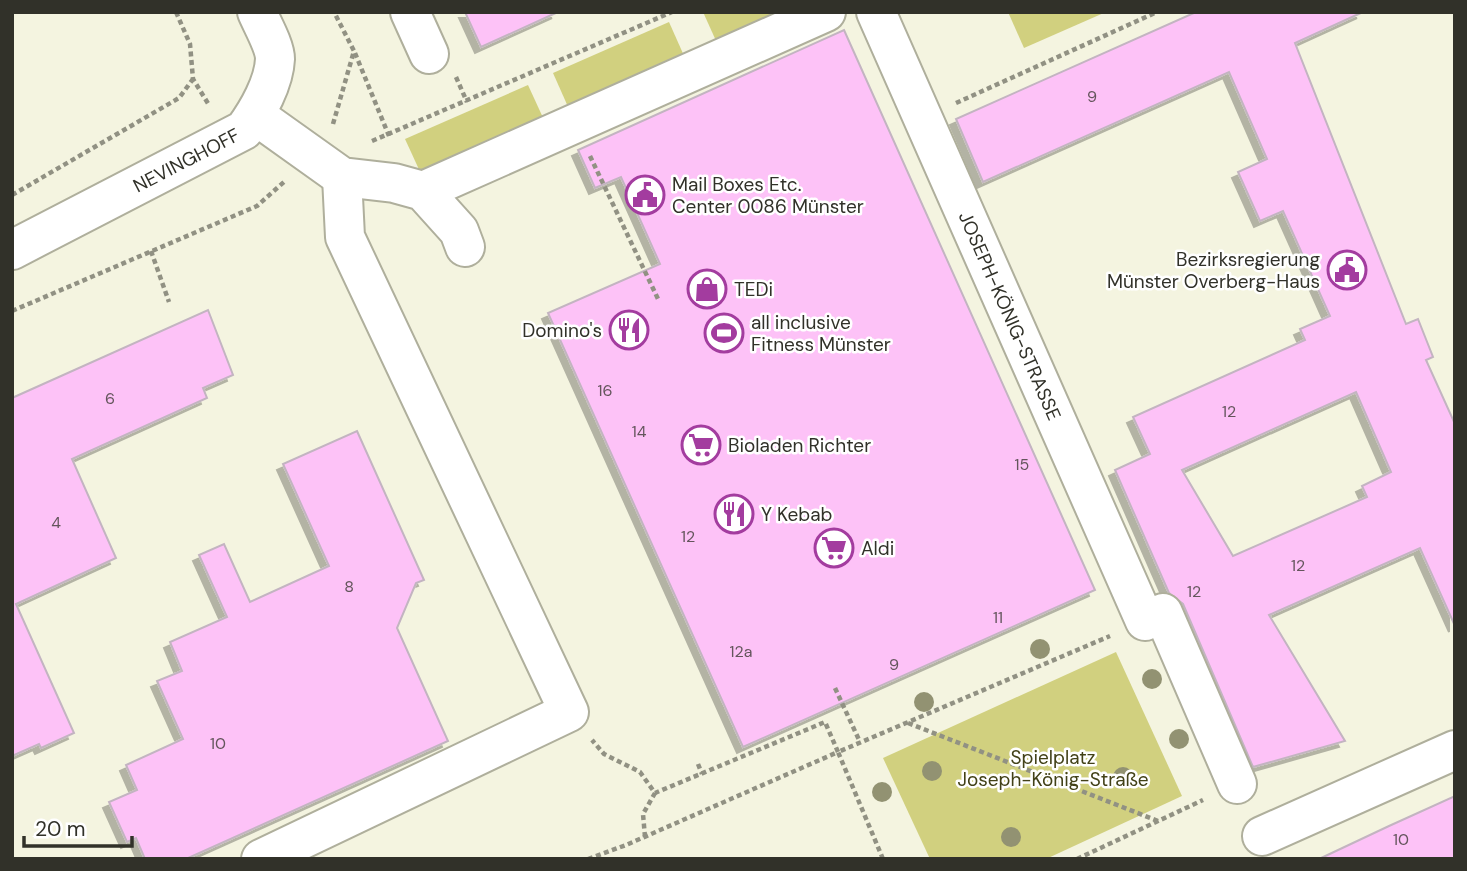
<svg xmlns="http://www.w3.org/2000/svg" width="1467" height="871" font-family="'DM Sans',sans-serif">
	<defs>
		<filter id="shadow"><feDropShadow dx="-6" dy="6" stdDeviation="0" flood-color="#0004"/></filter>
	</defs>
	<rect width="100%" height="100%" fill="#f4f4e0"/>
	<g fill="#d1d07f">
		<polygon points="703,12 787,12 717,43"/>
		<polygon points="1008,12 1106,12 1024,48"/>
		<polygon points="669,22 685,58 569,109 553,73"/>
		<polygon points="528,85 545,122 422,176 405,139"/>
		<polygon points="1116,652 1182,796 1046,859 930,859 883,758"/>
	</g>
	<g fill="#fdc2f7" stroke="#c3b4c1" stroke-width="2" fill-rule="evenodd" filter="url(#shadow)">
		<polygon points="465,12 558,12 481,47"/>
		<path d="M 1196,12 L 1363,12 L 1295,43 L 1406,324 L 1418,319 L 1433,357 L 1426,360 L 1455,424 L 1455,626 L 1420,548 L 1269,615 L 1345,741 L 1253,767 L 1183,604 L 1169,593 L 1115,470 L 1150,454 L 1133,417 L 1305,340 L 1300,329 L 1330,316 L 1283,211 L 1260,221 L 1238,172 L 1267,159 L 1229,72 L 983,182 L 956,119 ZM 1356,392 L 1391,472 L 1362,486 L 1367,497 L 1233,556 L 1182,470 Z"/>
		<polygon points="844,30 1095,590 743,747 548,313 660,264 621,177 595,188 578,150"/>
		<polygon points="208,310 233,375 203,388 207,398 72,459 116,558 16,604 74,733 41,748 39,744 12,756 12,398"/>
		<polygon points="357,431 424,580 416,583 397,628 448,741 186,859 145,859 136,838 127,842 109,802 137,790 126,765 183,739 157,681 182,671 170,642 227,617 199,555 224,544 250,602 329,566 283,464"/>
		<polygon points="1455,796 1455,859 1319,859 1389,826"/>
	</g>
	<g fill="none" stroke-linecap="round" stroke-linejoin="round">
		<defs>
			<g id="minor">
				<polyline points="410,12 429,54"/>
				<path id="s1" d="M 876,12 L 1145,621 L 1163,613 L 1237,784"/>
				<polyline points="255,115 342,177 394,183 423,191 459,231 465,247"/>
				<polyline points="423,191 826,12"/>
				<path id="s2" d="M 12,250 L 244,130 C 258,111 274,83 275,59 C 275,46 262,24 257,12"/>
				<polyline points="1262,836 1455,750"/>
				<polyline points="261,859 569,712 345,237 342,177"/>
			</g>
		</defs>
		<use href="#minor" stroke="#afaf9c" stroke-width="42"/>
		<g stroke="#919183" stroke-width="4.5" stroke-dasharray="5 3.5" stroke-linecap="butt">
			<polyline points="176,12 190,44 193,79 209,105"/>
			<polyline points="355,53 389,136"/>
			<polyline points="456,77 467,102"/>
			<polyline points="956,103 1157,12"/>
			<polyline points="333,124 354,51 334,12"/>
			<polyline points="372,141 672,12"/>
			<polyline points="590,156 659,301"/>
			<polyline points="12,195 179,98 193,79"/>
			<polyline points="151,251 169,302"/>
			<polyline points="12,311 257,206 285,181"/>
			<polyline points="835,688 860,742"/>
			<polyline points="908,723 1158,821"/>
			<polyline points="698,764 702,774"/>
			<polyline points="645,837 643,814 655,793"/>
			<polyline points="588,859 626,845 838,752 825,722 655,793 640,772 604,754 592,740"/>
			<polyline points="883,859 838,752 1110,636"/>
			<polyline points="1077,859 1203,800"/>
		</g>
		<use href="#minor" stroke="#fff" stroke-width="38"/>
	</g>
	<g fill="#929272">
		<circle cx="1040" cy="649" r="10"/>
		<circle cx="1152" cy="679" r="10"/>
		<circle cx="924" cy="702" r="10"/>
		<circle cx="1179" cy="739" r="10"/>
		<circle cx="932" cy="771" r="10"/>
		<circle cx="1123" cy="777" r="10"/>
		<circle cx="882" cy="792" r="10"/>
		<circle cx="1011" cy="837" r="10"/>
	</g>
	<defs>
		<symbol id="civic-ring" viewBox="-11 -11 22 22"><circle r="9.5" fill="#fff" stroke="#a33c9f" stroke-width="1.5"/><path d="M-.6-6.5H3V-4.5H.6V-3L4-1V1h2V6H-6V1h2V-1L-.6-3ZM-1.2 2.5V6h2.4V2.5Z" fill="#a33c9f"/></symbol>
		<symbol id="shop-ring" viewBox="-11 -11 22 22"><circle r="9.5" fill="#fff" stroke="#a33c9f" stroke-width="1.5"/><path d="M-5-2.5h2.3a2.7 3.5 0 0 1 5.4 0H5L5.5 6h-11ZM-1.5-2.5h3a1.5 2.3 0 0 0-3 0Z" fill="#a33c9f"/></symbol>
		<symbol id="restaurant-ring" viewBox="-11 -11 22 22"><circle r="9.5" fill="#fff" stroke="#a33c9f" stroke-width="1.5"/><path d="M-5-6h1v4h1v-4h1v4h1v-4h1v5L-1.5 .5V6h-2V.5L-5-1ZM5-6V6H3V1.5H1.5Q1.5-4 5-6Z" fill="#a33c9f"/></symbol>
		<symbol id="stadium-ring" viewBox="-11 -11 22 22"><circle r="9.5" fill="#fff" stroke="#a33c9f" stroke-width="1.5"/><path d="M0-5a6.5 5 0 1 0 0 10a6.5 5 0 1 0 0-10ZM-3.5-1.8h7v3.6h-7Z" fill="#a33c9f"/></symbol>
		<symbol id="supermarket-ring" viewBox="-11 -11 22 22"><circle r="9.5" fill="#fff" stroke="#a33c9f" stroke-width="1.5"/><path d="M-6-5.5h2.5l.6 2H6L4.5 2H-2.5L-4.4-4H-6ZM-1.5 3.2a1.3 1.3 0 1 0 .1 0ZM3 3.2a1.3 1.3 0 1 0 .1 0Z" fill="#a33c9f"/></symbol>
	</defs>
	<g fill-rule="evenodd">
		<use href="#civic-ring" x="623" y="173" width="44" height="44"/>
		<use href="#civic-ring" x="1325" y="248" width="44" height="44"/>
		<use href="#shop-ring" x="685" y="267" width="44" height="44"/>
		<use href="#restaurant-ring" x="607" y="308" width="44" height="44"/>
		<use href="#stadium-ring" x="702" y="311" width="44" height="44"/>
		<use href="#supermarket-ring" x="679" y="423" width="44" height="44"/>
		<use href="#restaurant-ring" x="712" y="492" width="44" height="44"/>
		<use href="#supermarket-ring" x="812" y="526" width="44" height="44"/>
	</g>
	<g text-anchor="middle" stroke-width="5" stroke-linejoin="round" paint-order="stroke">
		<g font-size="16" fill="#64555c">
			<text x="1092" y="102">9</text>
			<text x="605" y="396">16</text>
			<text x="110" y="404">6</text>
			<text x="1229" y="417">12</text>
			<text x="639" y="437">14</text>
			<text x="1022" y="470">15</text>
			<text x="56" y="528">4</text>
			<text x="688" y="542">12</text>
			<text x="1298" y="571">12</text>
			<text x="349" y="592">8</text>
			<text x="1194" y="597">12</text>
			<text x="998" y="623">11</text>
			<text x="741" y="657">12a</text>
			<text x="894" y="670">9</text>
			<text x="218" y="749">10</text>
			<text x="1401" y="845">10</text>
		</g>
		<g font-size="19" fill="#313129" stroke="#fff">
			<text dy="7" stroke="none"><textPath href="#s2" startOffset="196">NEVINGHOFF</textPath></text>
			<text dy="7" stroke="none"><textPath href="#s1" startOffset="332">JOSEPH-KÖNIG-STRASSE</textPath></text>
		</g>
		<g font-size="19" fill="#313129" stroke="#fff" text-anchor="start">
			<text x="672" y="191">Mail Boxes Etc.<tspan x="672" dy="22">Center 0086 Münster</tspan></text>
			<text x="1320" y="266" text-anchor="end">Bezirksregierung<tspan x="1320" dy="22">Münster Overberg-Haus</tspan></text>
			<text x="734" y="296">TEDi</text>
			<text x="751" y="329">all inclusive<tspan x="751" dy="22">Fitness Münster</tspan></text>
			<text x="602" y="337" text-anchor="end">Domino's</text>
			<text x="728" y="452">Bioladen Richter</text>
			<text x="761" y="521">Y Kebab</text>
			<text x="861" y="555">Aldi</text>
		</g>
		<g font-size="19" fill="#424118" stroke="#fff">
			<text x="1053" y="764">Spielplatz<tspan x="1053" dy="22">Joseph-König-Straße</tspan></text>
		</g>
	</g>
	<rect width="1467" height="871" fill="none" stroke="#313129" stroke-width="28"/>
	<path d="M24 836v10h108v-10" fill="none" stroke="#313129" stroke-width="3.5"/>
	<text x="35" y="836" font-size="21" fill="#313129" stroke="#ffffff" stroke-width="5" paint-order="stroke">20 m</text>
</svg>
